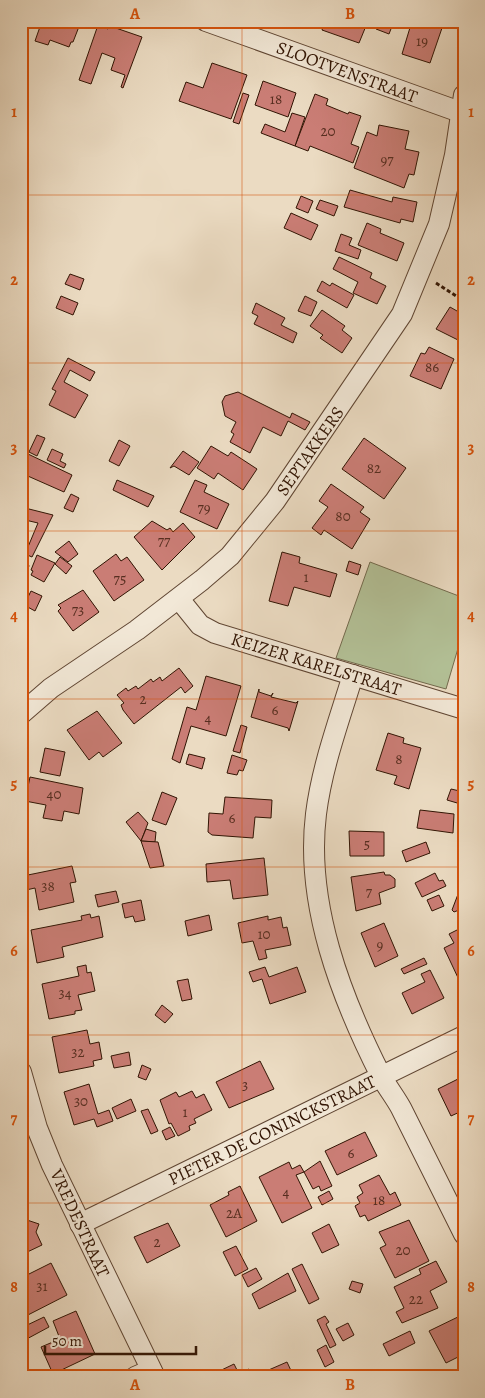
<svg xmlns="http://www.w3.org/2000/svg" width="485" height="1398" font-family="Alegreya,serif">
	<rect width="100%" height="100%" fill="#ebdbc2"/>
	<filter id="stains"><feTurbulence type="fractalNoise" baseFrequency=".004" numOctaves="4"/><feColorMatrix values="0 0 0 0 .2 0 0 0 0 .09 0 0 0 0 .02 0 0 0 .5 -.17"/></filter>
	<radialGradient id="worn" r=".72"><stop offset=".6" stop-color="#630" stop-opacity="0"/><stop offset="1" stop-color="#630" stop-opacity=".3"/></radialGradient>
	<polygon fill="#b3c197" stroke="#726a4d" points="370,562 464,598 464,628 446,689 336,658"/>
	<g fill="#ca7d75" stroke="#311403">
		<polygon points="42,21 79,21 80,24 73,42 71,42 69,47 50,40 48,45 35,41"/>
		<polygon points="325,21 368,21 359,43 322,30"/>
		<polygon points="379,21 394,21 389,34 376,29"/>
		<polygon points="412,21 432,21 431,24 442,28 430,63 402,54"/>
		<polygon points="98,25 108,29 110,26 142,37 123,88 121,87 125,75 111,70 115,58 102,53 91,84 79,80"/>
		<polygon points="212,63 247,75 231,119 179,101 186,82 203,88"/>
		<polygon points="263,81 296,93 288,117 255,105"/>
		<polygon points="243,93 249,95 239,124 233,122"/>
		<polygon points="315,94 328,99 326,105 348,114 349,112 361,116 351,144 359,147 353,163 310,146 308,151 295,146"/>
		<polygon points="292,113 305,117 295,146 261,133 265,124 285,132"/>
		<polygon points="379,125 409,131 405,149 419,152 414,175 409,174 404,188 354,168 367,132 377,136"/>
		<polygon points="350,190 392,202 393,197 417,202 413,222 401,219 400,223 344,207"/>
		<polygon points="301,196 313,201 308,213 296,208"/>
		<polygon points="320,200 338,206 334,216 316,209"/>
		<polygon points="291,213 318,225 311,240 284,228"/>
		<polygon points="367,223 381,229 380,233 404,243 397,261 358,245"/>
		<polygon points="341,234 352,238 349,245 361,250 358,259 335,251"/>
		<polygon points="339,257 372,273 370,278 386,286 377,304 353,293 358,282 333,269"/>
		<polygon points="70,274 84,279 80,290 65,284"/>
		<polygon points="322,281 330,286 332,283 354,295 347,308 317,291"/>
		<polygon points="61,296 78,303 73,315 56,308"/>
		<polygon points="305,296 317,302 311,316 298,311"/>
		<polygon points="256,303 285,318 281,325 297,333 293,343 254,324 258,316 252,313"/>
		<polygon points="450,307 464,315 464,343 436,329"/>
		<polygon points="322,310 345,326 342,330 352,338 342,353 320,338 323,335 310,326"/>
		<polygon points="429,347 454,359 441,389 410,376 421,353 425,354"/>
		<polygon points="68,358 95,372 90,381 70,370 64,382 88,395 75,418 49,405 56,391 52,389"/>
		<polygon points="238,392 290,418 292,413 310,422 305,430 288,421 281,436 263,427 250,453 230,442 234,434 231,432 236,422 225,416 222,402 225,396"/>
		<polygon points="37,435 45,438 37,456 29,452"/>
		<polygon points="364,438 406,468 384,499 342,469"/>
		<polygon points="119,440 130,446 119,466 109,461"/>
		<polygon points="211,446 228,456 231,452 257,469 243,490 218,473 214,479 197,468"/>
		<polygon points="52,449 63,454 60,461 66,464 64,468 47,460"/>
		<polygon points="183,451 199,462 189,475 174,466 170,468"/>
		<polygon points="28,454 72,475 64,492 21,473"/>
		<polygon points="117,480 154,496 148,507 113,490"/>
		<polygon points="195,480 207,485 204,492 229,504 217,529 180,512"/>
		<polygon points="331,484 364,507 360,512 370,519 352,549 324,530 321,535 312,528 328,507 319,501"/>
		<polygon points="71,494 79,498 73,512 64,508"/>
		<polygon points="21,507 53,515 32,557 25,554 38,523 21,519"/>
		<polygon points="152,521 167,530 170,528 173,532 183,523 195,537 162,570 134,537"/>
		<polygon points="69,541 78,554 68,562 55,552"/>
		<polygon points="21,547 29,566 21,583"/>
		<polygon points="282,552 300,557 299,563 337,574 330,597 294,587 288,606 269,601"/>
		<polygon points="116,554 121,561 127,557 144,580 114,601 93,571"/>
		<polygon points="37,555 55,563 44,582 31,575 33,571 31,570"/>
		<polygon points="60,557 72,566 66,574 55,564"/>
		<polygon points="349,561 361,565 358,575 346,571"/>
		<polygon points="83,590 99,612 73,631 58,611 61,608 58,605"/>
		<polygon points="31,591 42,596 35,611 24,605"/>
		<polygon points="179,668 193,686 185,693 181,687 134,724 123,710 121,705 124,703 117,695 126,688 128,691 136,686 138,689 151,679 153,682 160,677 162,681"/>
		<polygon points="206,676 241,686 226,736 191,726 180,763 172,759 187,707 196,710"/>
		<polygon points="259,689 259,692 271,696 273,693 271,697 296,703 298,701 289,731 288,728 251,717"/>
		<polygon points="97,711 122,743 103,757 99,752 89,760 67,730"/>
		<polygon points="241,725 247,727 240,753 233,751"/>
		<polygon points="388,733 404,738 403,743 421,748 409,789 394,784 397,776 376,770"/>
		<polygon points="45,748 65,752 60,776 40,772"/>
		<polygon points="189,754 205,758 202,769 186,764"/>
		<polygon points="232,755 247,760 243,771 239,770 237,775 227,773"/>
		<polygon points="30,777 83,788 79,814 64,811 62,821 43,818 46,805 25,801"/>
		<polygon points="451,789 464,792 464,805 447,800"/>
		<polygon points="162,792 177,798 166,825 152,820"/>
		<polygon points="225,797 272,800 271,818 255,817 253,838 212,835 208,832 209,813 223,814"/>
		<polygon points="420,810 454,814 453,833 417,828"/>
		<polygon points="138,812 148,823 141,841 126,822"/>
		<polygon points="146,829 156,832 155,842 141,841"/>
		<polygon points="349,831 384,832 384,856 350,856"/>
		<polygon points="141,841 158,842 164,866 150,868"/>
		<polygon points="426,842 430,853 406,862 402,851"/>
		<polygon points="264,858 268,895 233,899 230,880 207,882 206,864"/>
		<polygon points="72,866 76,882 70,883 74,902 39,910 35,888 26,890 23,876"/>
		<polygon points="384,872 385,875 390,875 395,879 395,887 379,893 381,904 356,911 351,877"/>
		<polygon points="435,873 439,881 443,880 446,886 422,897 415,883"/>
		<polygon points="460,889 464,893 464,908 454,912 452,910"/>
		<polygon points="116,891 119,902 98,907 95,895"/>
		<polygon points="439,895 444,906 432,911 427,900"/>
		<polygon points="141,900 145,920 135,922 133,916 125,918 122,904"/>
		<polygon points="90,914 91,918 99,916 103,937 62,947 64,957 37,963 31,930 82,920 81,916"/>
		<polygon points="209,915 212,930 188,936 185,921"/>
		<polygon points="268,916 268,920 281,917 283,928 287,927 291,945 265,950 267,958 259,960 253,941 242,943 238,923"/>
		<polygon points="384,923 398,956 375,967 361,933"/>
		<polygon points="463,927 464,981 460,982 444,948 454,943 449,934"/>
		<polygon points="424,958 427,964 404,974 401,969"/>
		<polygon points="86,965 87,973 91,972 95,991 78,995 82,1010 75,1011 75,1014 49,1019 42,984 79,976 77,967"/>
		<polygon points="265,967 269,977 297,967 306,992 270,1004 262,979 253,982 249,972"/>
		<polygon points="430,970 444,998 412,1014 402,993 425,982 421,974"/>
		<polygon points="188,979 192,999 182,1001 177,981"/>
		<polygon points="162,1005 173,1014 165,1023 155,1015"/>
		<polygon points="87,1030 90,1044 99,1042 102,1059 93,1061 94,1066 59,1073 52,1037"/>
		<polygon points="129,1052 131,1065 114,1068 111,1056"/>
		<polygon points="260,1061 274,1089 229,1108 216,1082"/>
		<polygon points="142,1065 151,1069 146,1080 138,1077"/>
		<polygon points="464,1076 464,1110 451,1116 438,1089"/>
		<polygon points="89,1084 98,1114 109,1110 113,1121 97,1127 94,1119 74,1125 64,1092"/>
		<polygon points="192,1091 196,1098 204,1094 212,1110 194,1119 196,1123 189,1126 190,1130 178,1136 171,1123 169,1124 160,1100 176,1092 179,1097"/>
		<polygon points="131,1099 136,1111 117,1119 112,1108"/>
		<polygon points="148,1109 158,1131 151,1134 141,1111"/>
		<polygon points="170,1127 175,1136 166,1140 162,1131"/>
		<polygon points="365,1132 377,1156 337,1175 325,1151"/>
		<polygon points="320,1161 332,1186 321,1191 319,1186 313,1189 304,1172"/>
		<polygon points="289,1162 292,1169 300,1165 304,1172 296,1175 312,1208 282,1223 259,1177"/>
		<polygon points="379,1175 390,1195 395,1192 401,1205 368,1221 365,1215 360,1217 355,1206 360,1203 357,1197 363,1193 359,1185"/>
		<polygon points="240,1186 257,1221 226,1237 210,1205 229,1195 228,1192"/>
		<polygon points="329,1191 333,1199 322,1205 318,1197"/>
		<polygon points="21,1218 39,1224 36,1232 42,1245 21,1255"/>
		<polygon points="409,1220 429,1261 395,1278 380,1248 386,1245 379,1232"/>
		<polygon points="168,1223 180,1246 147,1263 134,1237"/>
		<polygon points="329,1224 339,1245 322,1253 312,1233"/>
		<polygon points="236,1246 248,1269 235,1276 223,1252"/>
		<polygon points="436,1261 447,1282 430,1291 438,1308 402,1323 396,1312 404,1308 394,1287 421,1274 419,1269"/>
		<polygon points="51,1263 67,1295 24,1317 21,1313 21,1278"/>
		<polygon points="302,1264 319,1299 309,1304 292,1269"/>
		<polygon points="256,1268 262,1279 248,1287 242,1275"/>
		<polygon points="288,1273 296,1291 259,1309 252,1294"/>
		<polygon points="352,1281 363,1284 360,1293 349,1289"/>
		<polygon points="76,1311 95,1354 53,1374 41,1347 60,1339 53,1321"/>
		<polygon points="462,1315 464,1354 446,1363 429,1331"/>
		<polygon points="325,1316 329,1322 326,1324 336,1345 330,1348 317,1320"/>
		<polygon points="44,1317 49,1327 23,1341 21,1328"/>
		<polygon points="348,1323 354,1335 343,1341 336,1329"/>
		<polygon points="410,1331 415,1343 389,1356 383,1344"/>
		<polygon points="326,1345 334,1362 325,1367 317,1350"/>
		<polygon points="287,1362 294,1377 266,1377 264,1372"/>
		<polygon points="234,1364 239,1374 249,1369 252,1377 207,1377"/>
	</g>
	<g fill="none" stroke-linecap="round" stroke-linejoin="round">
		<defs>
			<g id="street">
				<polyline points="206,21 460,112"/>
				<polyline points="179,599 200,625 215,633 464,709"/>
				<path d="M 353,675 C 339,721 322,766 316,814 C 305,904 341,997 381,1076 C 387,1087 395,1097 401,1108 C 422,1150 443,1192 464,1234"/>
				<polyline points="21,714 51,688 137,630 202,580 230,556 275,501 402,314 439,224 455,155 464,95"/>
				<polyline points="21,1072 37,1128 52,1165 155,1377"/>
				<polyline points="80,1224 464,1036"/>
				<polyline points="135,1377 151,1370"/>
			</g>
		</defs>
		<use href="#street" stroke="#604633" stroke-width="22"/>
		<polyline stroke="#311403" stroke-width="3" stroke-dasharray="4 2.5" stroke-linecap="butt" points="436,283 464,301"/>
		<use href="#street" stroke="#f2e8d7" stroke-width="20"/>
	</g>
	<path fill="none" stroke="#d6520b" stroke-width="1" stroke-opacity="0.55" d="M 242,21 L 242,1377M 21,195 L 464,195M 21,363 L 464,363M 21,531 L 464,531M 21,699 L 464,699M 21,867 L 464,867M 21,1035 L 464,1035M 21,1203 L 464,1203"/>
	<g text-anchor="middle" stroke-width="4" stroke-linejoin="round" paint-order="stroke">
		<g font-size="15" fill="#572e20">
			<text x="422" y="46">19</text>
			<text x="276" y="104">18</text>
			<text x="328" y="136">20</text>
			<text x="387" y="165">97</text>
			<text x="432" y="372">86</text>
			<text x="374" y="473">82</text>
			<text x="204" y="513">79</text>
			<text x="343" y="521">80</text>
			<text x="164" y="546">77</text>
			<text x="306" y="582">1</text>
			<text x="120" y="584">75</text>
			<text x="78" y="615">73</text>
			<text x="143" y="704">2</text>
			<text x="275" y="715">6</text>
			<text x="208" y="723">4</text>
			<text x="399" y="764">8</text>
			<text x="54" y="799">40</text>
			<text x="232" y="823">6</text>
			<text x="367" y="849">5</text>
			<text x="48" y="891">38</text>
			<text x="369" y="897">7</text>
			<text x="264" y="939">10</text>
			<text x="380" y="950">9</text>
			<text x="65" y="998">34</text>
			<text x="78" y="1057">32</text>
			<text x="245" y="1090">3</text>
			<text x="81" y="1106">30</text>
			<text x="185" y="1117">1</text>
			<text x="351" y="1158">6</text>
			<text x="286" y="1197">4</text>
			<text x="379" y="1205">18</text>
			<text x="234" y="1218">2A</text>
			<text x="157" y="1247">2</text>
			<text x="403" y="1255">20</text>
			<text x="42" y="1291">31</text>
			<text x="416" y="1304">22</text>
		</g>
		<g font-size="18" fill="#311403" stroke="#f2e8d7">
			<text transform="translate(347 72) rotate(20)" y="6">SLOOTVENSTRAAT</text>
			<text transform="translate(310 451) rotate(-55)" y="6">SEPTAKKERS</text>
			<text transform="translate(316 664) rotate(17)" y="6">KEIZER KARELSTRAAT</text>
			<text transform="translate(272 1130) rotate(-26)" y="6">PIETER DE CONINCKSTRAAT</text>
			<text transform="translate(80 1223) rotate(65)" y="6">VREDESTRAAT</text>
		</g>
	</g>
	<rect width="485" height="1398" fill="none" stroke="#ebdbc2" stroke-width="55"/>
	<path d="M45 1346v8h151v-8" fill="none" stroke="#311403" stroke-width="2.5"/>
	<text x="52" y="1346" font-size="15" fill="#311403" stroke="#f2e8d7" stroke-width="4" paint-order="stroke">50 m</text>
	<rect x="28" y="28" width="430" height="1342" fill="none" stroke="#d6520b" stroke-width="2"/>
	<g font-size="16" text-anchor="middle" font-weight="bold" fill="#d6520b">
		<text x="135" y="19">A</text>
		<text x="350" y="19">B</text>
		<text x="14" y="117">1</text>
		<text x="471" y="117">1</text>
		<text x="14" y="285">2</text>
		<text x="471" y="285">2</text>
		<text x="14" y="453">3</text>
		<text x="471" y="453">3</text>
		<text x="14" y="621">4</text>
		<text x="471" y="621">4</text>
		<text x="14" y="789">5</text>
		<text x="471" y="789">5</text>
		<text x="14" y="956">6</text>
		<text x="471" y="956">6</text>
		<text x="14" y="1124">7</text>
		<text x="471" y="1124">7</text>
		<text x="14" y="1292">8</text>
		<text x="471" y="1292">8</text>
		<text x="135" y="1390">A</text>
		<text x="350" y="1390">B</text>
	</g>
	<rect width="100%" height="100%" filter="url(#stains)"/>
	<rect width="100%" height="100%" fill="url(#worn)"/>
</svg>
